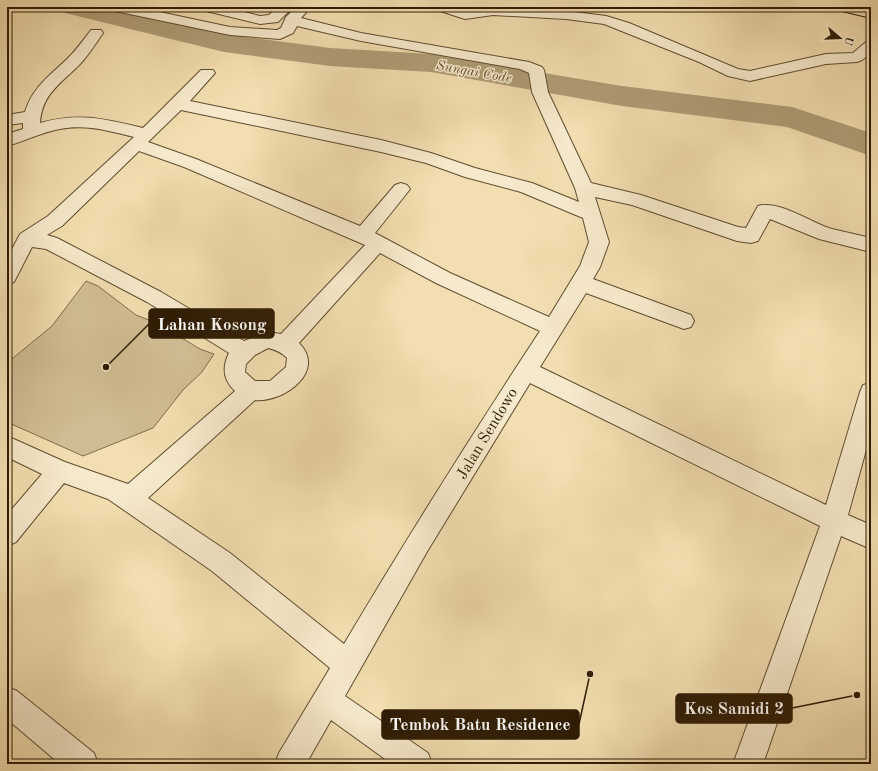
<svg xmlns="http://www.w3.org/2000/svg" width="878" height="771" font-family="'Old Standard TT',serif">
	<rect width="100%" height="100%" fill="#f2deb0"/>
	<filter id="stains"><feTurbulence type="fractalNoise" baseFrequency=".005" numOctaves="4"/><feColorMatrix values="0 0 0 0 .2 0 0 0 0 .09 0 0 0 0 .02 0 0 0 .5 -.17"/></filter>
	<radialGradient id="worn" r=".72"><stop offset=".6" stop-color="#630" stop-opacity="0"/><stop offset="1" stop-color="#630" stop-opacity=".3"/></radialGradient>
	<polygon fill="#d1bd93" stroke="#806c4b" points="86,281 98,286 136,315 159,324 200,349 214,354 202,372 183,390 153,428 83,456 7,422 7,363 52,326"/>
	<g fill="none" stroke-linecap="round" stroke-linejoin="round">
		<polygon fill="#af9c75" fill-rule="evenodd" points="61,7 111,7 224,34 330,48 431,54 622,86 792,107 871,133 871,156 787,127 622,106 431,72 330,66 224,52 65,13"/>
		<defs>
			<g id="minor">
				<path d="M 108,7 L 136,7 L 230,27 L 277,30 L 281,28 L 286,17 L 296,7 L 311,7 L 301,18 L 361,33 L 529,62 L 542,67 L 544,70 L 548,92 L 591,183 L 641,195 L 738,227 L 746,228 L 758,206 C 780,200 811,223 832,229 C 845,232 858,235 871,238 L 871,252 L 819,239 L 770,219 L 758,241 L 751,243 L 737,241 L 632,205 L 595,197 L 609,242 L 600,267 L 593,279 L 691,315 L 694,321 L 691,327 L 684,329 L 586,293 L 540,367 L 826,505 L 860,392 L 863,385 L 871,383 L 871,432 L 848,515 L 871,525 L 871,549 L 841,536 L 763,764 L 733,764 L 820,526 L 530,383 L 428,550 L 345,696 L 428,753 L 432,764 L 392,764 L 331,720 L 306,764 L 275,764 L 279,753 L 330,668 L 212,571 L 108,499 L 64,483 L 16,542 L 7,546 L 7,515 L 42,474 L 7,457 L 7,436 L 65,462 L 128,484 L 235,391 C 223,380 222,367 229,353 L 147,302 L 46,249 L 32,247 L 14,282 L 7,284 L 7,259 L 20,234 L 48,216 L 134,137 C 110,131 85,124 60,129 C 42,132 25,141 7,146 L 7,134 L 23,129 L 23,123 L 7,125 L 7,115 L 25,112 C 32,87 52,74 69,57 C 77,49 84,39 91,30 L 101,30 L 103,33 C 96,43 89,54 81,63 C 62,83 42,93 40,123 C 80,112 104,119 143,128 L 201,70 L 213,70 L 215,73 L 190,101 L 381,140 L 431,153 L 475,168 L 532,183 L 579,202 L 575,188 L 532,92 L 529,73 L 520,69 L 361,41 L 297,26 L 293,33 L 280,39 L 230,35 L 115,11 L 110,10 ZM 181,110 L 381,152 L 426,163 L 465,177 L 521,192 L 583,218 L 589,242 L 580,266 L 549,317 L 450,273 L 375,233 L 407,193 L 410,189 L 407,185 L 401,183 L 395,185 L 360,226 L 196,159 L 148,142 ZM 139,151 L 184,167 L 365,245 L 281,334 L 268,332 L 244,341 L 161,292 L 57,238 L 47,235 L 62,226 ZM 380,253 L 436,283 L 540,331 C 473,433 407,538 344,644 L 230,553 L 148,498 L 255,400 C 284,403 327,371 299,343 ZM 268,348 C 276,350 281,352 287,358 L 286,367 L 270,381 L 255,381 L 245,372 L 246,364 L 255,355 Z"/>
				<polygon points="200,7 225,7 260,16 269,15 278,7 293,7 278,22 260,24 202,10"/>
				<polygon points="435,7 456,7 466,11 499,7 566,11 606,16 629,23 738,69 750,71 826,54 853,53 866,42 871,40 871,53 862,60 857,62 826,64 750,81 728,76 699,62 604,24 566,19 493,15 465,19 437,10"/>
				<polygon points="718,7 732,7 730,11 720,11"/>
				<polygon points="7,687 17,691 94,753 98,764 60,764 7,719"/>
			</g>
			<polygon id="major" points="836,7 860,7 871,10 871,18 838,10"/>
		</defs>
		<use href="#minor" stroke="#5f4c2e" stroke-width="2"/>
		<use href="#major" stroke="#2e1c03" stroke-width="2"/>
		<use href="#minor" fill="#f7eacc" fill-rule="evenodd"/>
		<use href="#major" fill="#f2deb0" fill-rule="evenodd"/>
	</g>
	<g text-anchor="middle" stroke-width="3" stroke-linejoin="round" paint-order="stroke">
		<g font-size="14" font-style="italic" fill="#624f31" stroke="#f7eacc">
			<text transform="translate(474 71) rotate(10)" y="5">Sungai Code</text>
		</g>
		<g font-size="16" fill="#2e1c03" stroke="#f7eacc">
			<text transform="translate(486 433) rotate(-59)" y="6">Jalan Sendowo</text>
		</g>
	</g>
	<path fill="none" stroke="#2e1c03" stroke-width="1.5" d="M106 367L149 324M857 695L792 708M590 674L579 724"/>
	<g fill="#2e1c03" stroke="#f7eacc" stroke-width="1.5">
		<circle cx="106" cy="367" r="4"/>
		<circle cx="857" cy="695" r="4"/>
		<circle cx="590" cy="674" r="4"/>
	</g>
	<g fill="#2e1c03" stroke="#2e1c03" stroke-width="1.5">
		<rect x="149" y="309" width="125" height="29" rx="4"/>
		<rect x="676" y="694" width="116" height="29" rx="4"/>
		<rect x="382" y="710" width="197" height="29" rx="4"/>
	</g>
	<g font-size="17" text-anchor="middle" font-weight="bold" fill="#fff">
		<text x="212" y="330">Lahan Kosong</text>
		<text x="734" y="714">Kos Samidi 2</text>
		<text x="480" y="730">Tembok Batu Residence</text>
	</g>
	<rect width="878" height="771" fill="none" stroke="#f2deb0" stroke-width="24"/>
	<rect x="8" y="8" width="862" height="755" fill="none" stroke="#2e1c03" stroke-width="2"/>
	<rect x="12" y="12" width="854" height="747" fill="none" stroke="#2e1c03"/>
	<g transform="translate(840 38) rotate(109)" stroke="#f7eacc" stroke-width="3" paint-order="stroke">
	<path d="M0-3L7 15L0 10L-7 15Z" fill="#2e1c03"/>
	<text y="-6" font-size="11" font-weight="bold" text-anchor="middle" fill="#2e1c03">U</text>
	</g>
	<rect width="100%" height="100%" filter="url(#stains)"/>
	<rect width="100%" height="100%" fill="url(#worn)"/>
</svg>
